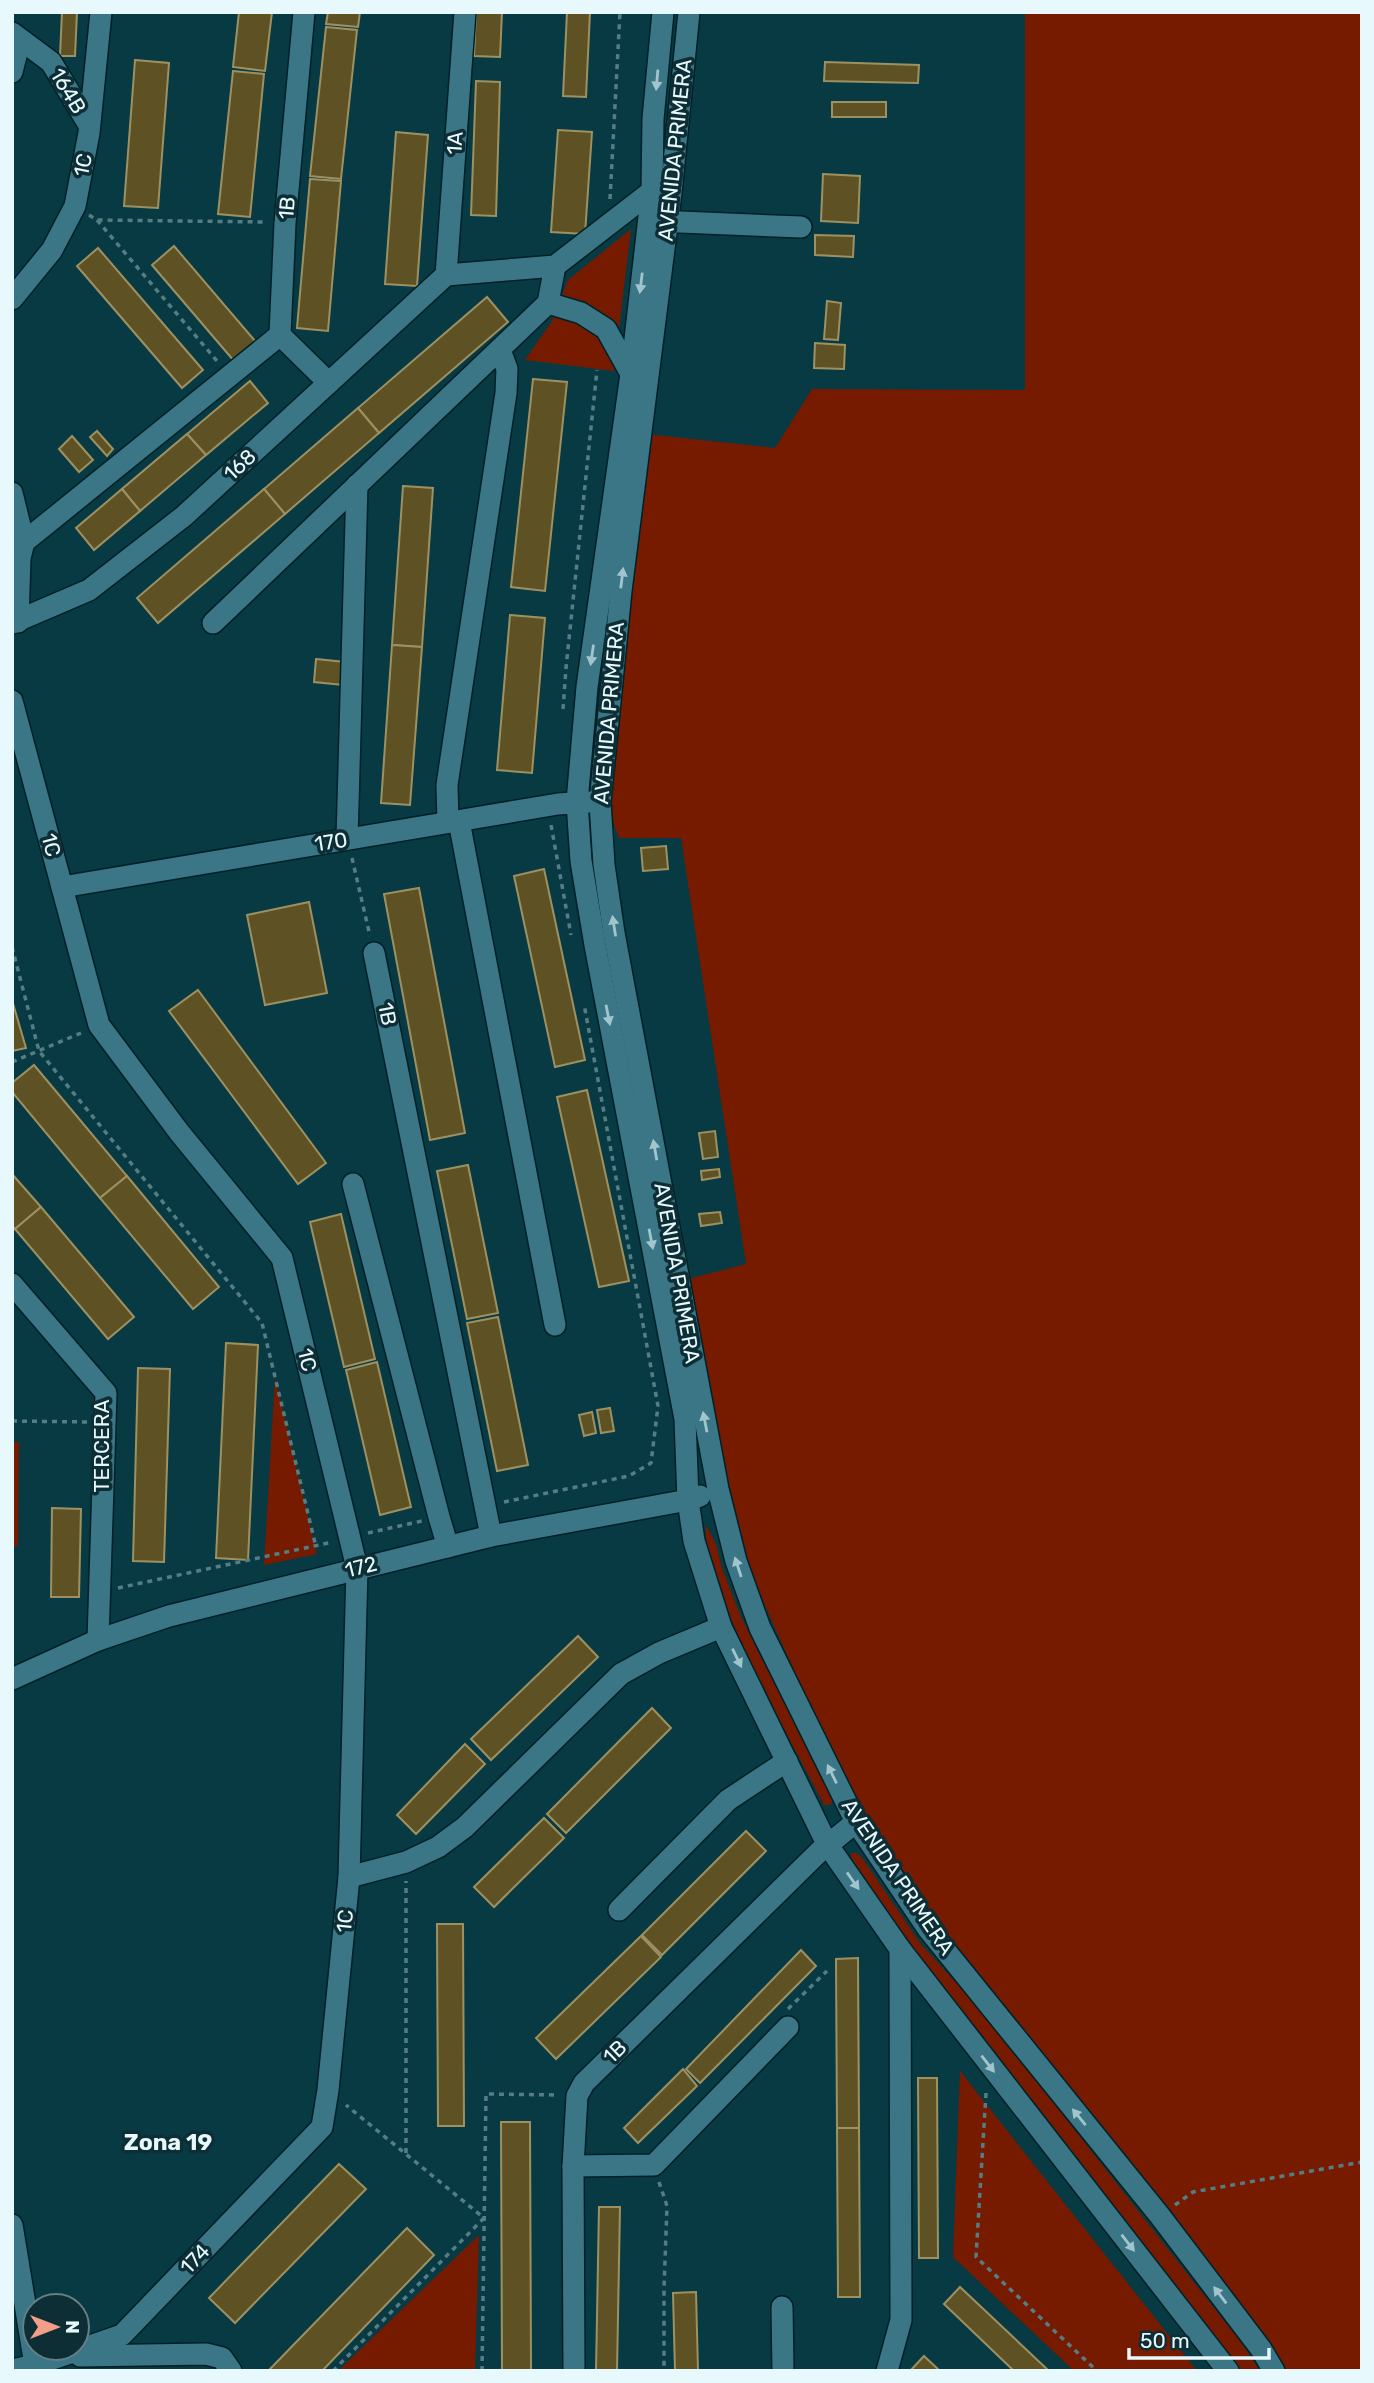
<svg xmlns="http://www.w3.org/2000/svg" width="1374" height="2383" font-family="Rubik,sans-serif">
	<rect width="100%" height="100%" fill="#083a44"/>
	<g fill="#761a00">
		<polygon points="1025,12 1362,12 1362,2371 1278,2371 895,1880 816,1720 733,1534 673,1283 746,1264 681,838 619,838 602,795 646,434 775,448 812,389 1025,390"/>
		<polygon points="631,229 614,371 525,360 552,321 568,280"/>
		<polygon points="275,1377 317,1554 264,1565"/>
		<polygon points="12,1442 19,1442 18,1545 12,1548"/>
		<path d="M 706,1525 L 716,1544 L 722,1568 L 741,1617 L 833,1801 L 830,1805 L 824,1805 C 785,1729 739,1654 715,1572 C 710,1557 704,1541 706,1525 Z"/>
		<polygon points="852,1853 857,1853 863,1859 920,1943 985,2015 1243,2345 1260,2371 1241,2371 935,1981 850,1856"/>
		<polygon points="960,2071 1197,2371 1074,2371 953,2257"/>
		<polygon points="479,2235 475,2371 338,2371"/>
	</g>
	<g fill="#5e5225" stroke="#9d9162" stroke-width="2">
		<polygon points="62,12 77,12 75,56 60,56"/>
		<polygon points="239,12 272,12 265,71 233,67"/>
		<polygon points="328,12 360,12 358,27 326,24"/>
		<polygon points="476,12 502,12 500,57 474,56"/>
		<polygon points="567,12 590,12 586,97 563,96"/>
		<polygon points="326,27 357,30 341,179 310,176"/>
		<polygon points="135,60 169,63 158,208 124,206"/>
		<polygon points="825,62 919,65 918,83 824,81"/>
		<polygon points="233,71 264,74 250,217 218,214"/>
		<polygon points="476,81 500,82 496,216 471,215"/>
		<rect x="832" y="102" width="54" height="15"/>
		<polygon points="558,130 592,132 585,234 551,232"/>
		<polygon points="396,132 428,135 417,286 385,284"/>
		<polygon points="823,174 860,176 858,223 821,221"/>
		<polygon points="310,179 341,181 328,331 297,328"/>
		<polygon points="815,235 854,236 853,257 815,255"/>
		<polygon points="174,246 256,342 234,361 152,265"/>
		<polygon points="98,248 203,370 182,388 77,266"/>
		<polygon points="487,297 508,322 379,433 358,408"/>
		<polygon points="827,301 841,303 838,340 824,339"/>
		<polygon points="815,343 845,345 844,369 814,368"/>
		<polygon points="533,379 567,382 545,591 511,587"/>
		<polygon points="250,381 268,403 206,455 187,434"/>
		<polygon points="358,408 379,433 285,514 264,489"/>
		<polygon points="97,431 113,449 107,456 90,437"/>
		<polygon points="187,434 206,455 140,511 122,489"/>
		<polygon points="72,436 93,460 79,472 59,449"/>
		<polygon points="403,486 433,488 422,647 392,645"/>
		<polygon points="122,489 140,511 94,550 76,528"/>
		<polygon points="264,489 285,514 158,623 137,598"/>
		<polygon points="510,615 545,618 532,773 497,770"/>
		<polygon points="392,645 422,647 410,805 381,803"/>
		<polygon points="316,659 345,662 343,685 314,682"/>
		<polygon points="666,846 668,869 643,871 641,848"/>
		<polygon points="544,869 585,1060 555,1067 514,876"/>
		<polygon points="419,888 465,1133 430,1140 384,894"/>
		<polygon points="309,902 327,993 265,1005 247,915"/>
		<polygon points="198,990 326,1163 298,1184 169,1011"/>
		<polygon points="12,1000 26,1048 12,1051"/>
		<polygon points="34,1065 127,1176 100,1198 12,1092 12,1083"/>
		<polygon points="587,1090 629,1281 599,1287 557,1097"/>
		<polygon points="715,1131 718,1157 703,1159 699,1133"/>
		<polygon points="468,1165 498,1313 467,1319 437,1171"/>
		<polygon points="719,1169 720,1177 702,1180 701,1171"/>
		<polygon points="12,1174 41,1207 15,1229 12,1225"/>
		<polygon points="127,1176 219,1287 193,1309 100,1198"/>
		<polygon points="41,1207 134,1317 108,1339 15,1229"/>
		<polygon points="720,1212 722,1223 701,1226 699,1214"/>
		<polygon points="341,1214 375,1359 344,1367 310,1222"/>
		<polygon points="498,1317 528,1465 497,1471 467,1323"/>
		<polygon points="226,1343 258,1345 248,1560 216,1558"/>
		<polygon points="377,1362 411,1507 380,1515 346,1370"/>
		<polygon points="138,1368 170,1369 164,1562 133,1561"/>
		<polygon points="610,1408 614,1431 601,1433 597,1410"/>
		<polygon points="592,1412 596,1433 584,1436 579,1415"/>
		<polygon points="52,1508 81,1509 79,1597 51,1597"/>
		<polygon points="578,1636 598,1657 491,1760 471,1739"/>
		<polygon points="652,1708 671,1728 566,1833 547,1814"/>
		<polygon points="465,1744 485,1764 416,1834 397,1815"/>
		<polygon points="544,1818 564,1838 494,1907 474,1887"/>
		<polygon points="746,1831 766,1851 662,1955 642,1935"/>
		<polygon points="437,1924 463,1924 464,2126 438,2126"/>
		<polygon points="641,1936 661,1957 556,2059 536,2038"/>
		<polygon points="801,1950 816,1966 700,2083 686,2069"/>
		<polygon points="858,1958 859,2128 837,2128 836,1959"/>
		<polygon points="683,2069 697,2086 638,2143 624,2128"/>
		<polygon points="918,2078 937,2078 938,2258 919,2258"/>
		<polygon points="501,2122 530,2122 531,2371 502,2371"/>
		<polygon points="837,2128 859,2128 860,2297 838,2297"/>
		<polygon points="339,2164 366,2189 235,2323 209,2298"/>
		<polygon points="599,2207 620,2207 617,2371 596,2371"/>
		<polygon points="407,2228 434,2255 322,2371 272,2371 270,2369"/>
		<polygon points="960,2287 1049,2371 1014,2371 944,2304"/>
		<polygon points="696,2292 698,2371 675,2371 673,2293"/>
		<polygon points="924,2356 940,2371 910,2371"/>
	</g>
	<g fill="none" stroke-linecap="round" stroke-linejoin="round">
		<defs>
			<g id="minor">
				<polyline points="304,12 285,223 280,335 329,383"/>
				<polyline points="663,12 653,119 652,191 631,374 587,687 577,802 581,861 595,945 685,1419 688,1500 694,1541 721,1627 827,1844 900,1949 1228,2371"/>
				<polyline points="689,12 671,193 621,591 600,802 604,865 614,933 718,1489 736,1561 760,1628 856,1822 928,1929 1160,2216 1261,2349 1274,2371"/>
				<polyline points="12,33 51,62 89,125"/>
				<polyline points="12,72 20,40"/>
				<polyline points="656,221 801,227"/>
				<polyline points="446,275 465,12"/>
				<polyline points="446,275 555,266 652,191"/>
				<polyline points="12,299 52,250 75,206 89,133 101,12"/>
				<polyline points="548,303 581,313 606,329 631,374"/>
				<polyline points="12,493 24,542 20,558 18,622"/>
				<polyline points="24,542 280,335"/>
				<polyline points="12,623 89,590 184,516 446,275"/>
				<polyline points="213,623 548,303 555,266"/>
				<polyline points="12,701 99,1025 179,1132 282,1258 357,1568 349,1877 328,2090 322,2127 122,2335 35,2365 12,2370"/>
				<polyline points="459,821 555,1325"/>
				<polyline points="448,822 447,785 506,393 507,369 500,350"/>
				<polyline points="347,839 357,485"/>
				<polyline points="62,887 558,804 589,802"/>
				<polyline points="374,953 491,1536"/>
				<polyline points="353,1184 439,1517 448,1547"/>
				<polyline points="12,1284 106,1393 98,1640"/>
				<polyline points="12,1679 98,1640 169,1616 491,1536 688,1500 700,1496"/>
				<polyline points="349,1877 406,1862 438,1847 465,1827 621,1674 659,1653 721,1627"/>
				<polyline points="619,1910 728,1800 787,1761"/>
				<polyline points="573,2166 654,2165 788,2027"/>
				<polyline points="12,2225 35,2365"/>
				<polyline points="782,2307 783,2371"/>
				<polyline points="80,2356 206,2354 222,2358 231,2371"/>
				<polyline points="574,2371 573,2166 577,2096 584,2083 819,1852 856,1822"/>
				<polyline points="887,2371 901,2320 900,1949"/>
			</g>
		</defs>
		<use href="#minor" stroke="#002027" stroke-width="24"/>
		<g stroke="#567d84" stroke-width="3.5" stroke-dasharray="5 5" stroke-linecap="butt">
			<polyline points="610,199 620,12"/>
			<polyline points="89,215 97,220 266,222"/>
			<polyline points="97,220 217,361"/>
			<polyline points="563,709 566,668 597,370"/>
			<polyline points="551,825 571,935"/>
			<polyline points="352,858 370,936"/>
			<polyline points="12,947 39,1051 262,1323 316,1547"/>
			<polyline points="12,1062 81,1033"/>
			<polyline points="12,1421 87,1422"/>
			<polyline points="504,1502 629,1476 651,1463 658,1406 584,1004"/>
			<polyline points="368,1533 422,1521"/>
			<polyline points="118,1588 333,1542"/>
			<polyline points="788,2009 827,1971"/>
			<polyline points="986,2093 976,2257 1097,2371"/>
			<polyline points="406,2153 406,1881"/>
			<polyline points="659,2182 667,2206 664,2288 664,2371"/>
			<polyline points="1175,2205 1193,2192 1362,2162"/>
			<polyline points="333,2371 484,2218 346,2105"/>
			<polyline points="482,2371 486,2094 558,2095"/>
		</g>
		<use href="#minor" stroke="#3a7685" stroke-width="21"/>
	</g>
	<defs><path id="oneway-solid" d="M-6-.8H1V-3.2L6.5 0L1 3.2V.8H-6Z" transform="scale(1.75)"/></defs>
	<g fill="#a2c5cd">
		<use href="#oneway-solid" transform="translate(657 80) rotate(95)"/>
		<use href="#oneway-solid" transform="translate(641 283) rotate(97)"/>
		<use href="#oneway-solid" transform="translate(622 578) rotate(-83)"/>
		<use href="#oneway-solid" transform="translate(592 655) rotate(98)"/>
		<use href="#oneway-solid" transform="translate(614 926) rotate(-99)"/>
		<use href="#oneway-solid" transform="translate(608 1015) rotate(79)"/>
		<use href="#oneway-solid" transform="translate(655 1150) rotate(-100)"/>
		<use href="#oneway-solid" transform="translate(651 1239) rotate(79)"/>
		<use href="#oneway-solid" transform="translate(705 1422) rotate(-101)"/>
		<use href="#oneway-solid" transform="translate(738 1567) rotate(-108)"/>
		<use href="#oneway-solid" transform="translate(737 1658) rotate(64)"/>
		<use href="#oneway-solid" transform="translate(832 1774) rotate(-116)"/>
		<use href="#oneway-solid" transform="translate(853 1881) rotate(55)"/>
		<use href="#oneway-solid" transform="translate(988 2064) rotate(52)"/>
		<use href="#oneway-solid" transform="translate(1079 2117) rotate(-129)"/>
		<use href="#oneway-solid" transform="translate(1128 2243) rotate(52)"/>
		<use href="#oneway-solid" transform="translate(1220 2295) rotate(-127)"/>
	</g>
	<g text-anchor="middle" stroke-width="7" stroke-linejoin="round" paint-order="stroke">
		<g font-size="21" fill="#e7f9fd" stroke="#0e2e36">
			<text transform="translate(68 91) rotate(59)" y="7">164B</text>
			<text transform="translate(455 143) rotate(-86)" y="7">1A</text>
			<text transform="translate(675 150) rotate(-84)" y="7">AVENIDA PRIMERA</text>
			<text transform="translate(83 165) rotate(-79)" y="7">1C</text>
			<text transform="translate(287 208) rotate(-85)" y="7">1B</text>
			<text transform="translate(240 465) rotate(-43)" y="7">168</text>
			<text transform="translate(609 713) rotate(-85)" y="7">AVENIDA PRIMERA</text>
			<text transform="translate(331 842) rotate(-9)" y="7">170</text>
			<text transform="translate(51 845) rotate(75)" y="7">1C</text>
			<text transform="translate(387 1014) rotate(79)" y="7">1B</text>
			<text transform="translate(677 1273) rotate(80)" y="7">AVENIDA PRIMERA</text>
			<text transform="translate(307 1360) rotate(76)" y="7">1C</text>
			<text transform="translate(102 1446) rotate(-90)" y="7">TERCERA</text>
			<text transform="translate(361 1567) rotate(-14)" y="7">172</text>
			<text transform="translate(898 1877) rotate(56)" y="7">AVENIDA PRIMERA</text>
			<text transform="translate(345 1921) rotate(-84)" y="7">1C</text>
			<text transform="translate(615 2052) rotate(-44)" y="7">1B</text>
			<text transform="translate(195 2259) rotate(-46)" y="7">174</text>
		</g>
		<g font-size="23" font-weight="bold" fill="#e7f9fd" stroke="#0e2e36">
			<text x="168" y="2150">Zona 19</text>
		</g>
	</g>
	<rect width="1374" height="2383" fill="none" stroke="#e7f9fd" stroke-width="28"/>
	<g transform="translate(56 2327) rotate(90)"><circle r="33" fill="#0e2e36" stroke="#657f86" stroke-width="2"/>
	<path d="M0-5L12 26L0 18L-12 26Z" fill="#f49e87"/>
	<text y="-10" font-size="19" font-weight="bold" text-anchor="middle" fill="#e7f9fd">N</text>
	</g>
	<path d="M1129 2348v10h140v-10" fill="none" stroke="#e7f9fd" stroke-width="3.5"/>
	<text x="1140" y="2348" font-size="21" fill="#e7f9fd" stroke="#0e2e36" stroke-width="5" paint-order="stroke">50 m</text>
</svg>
